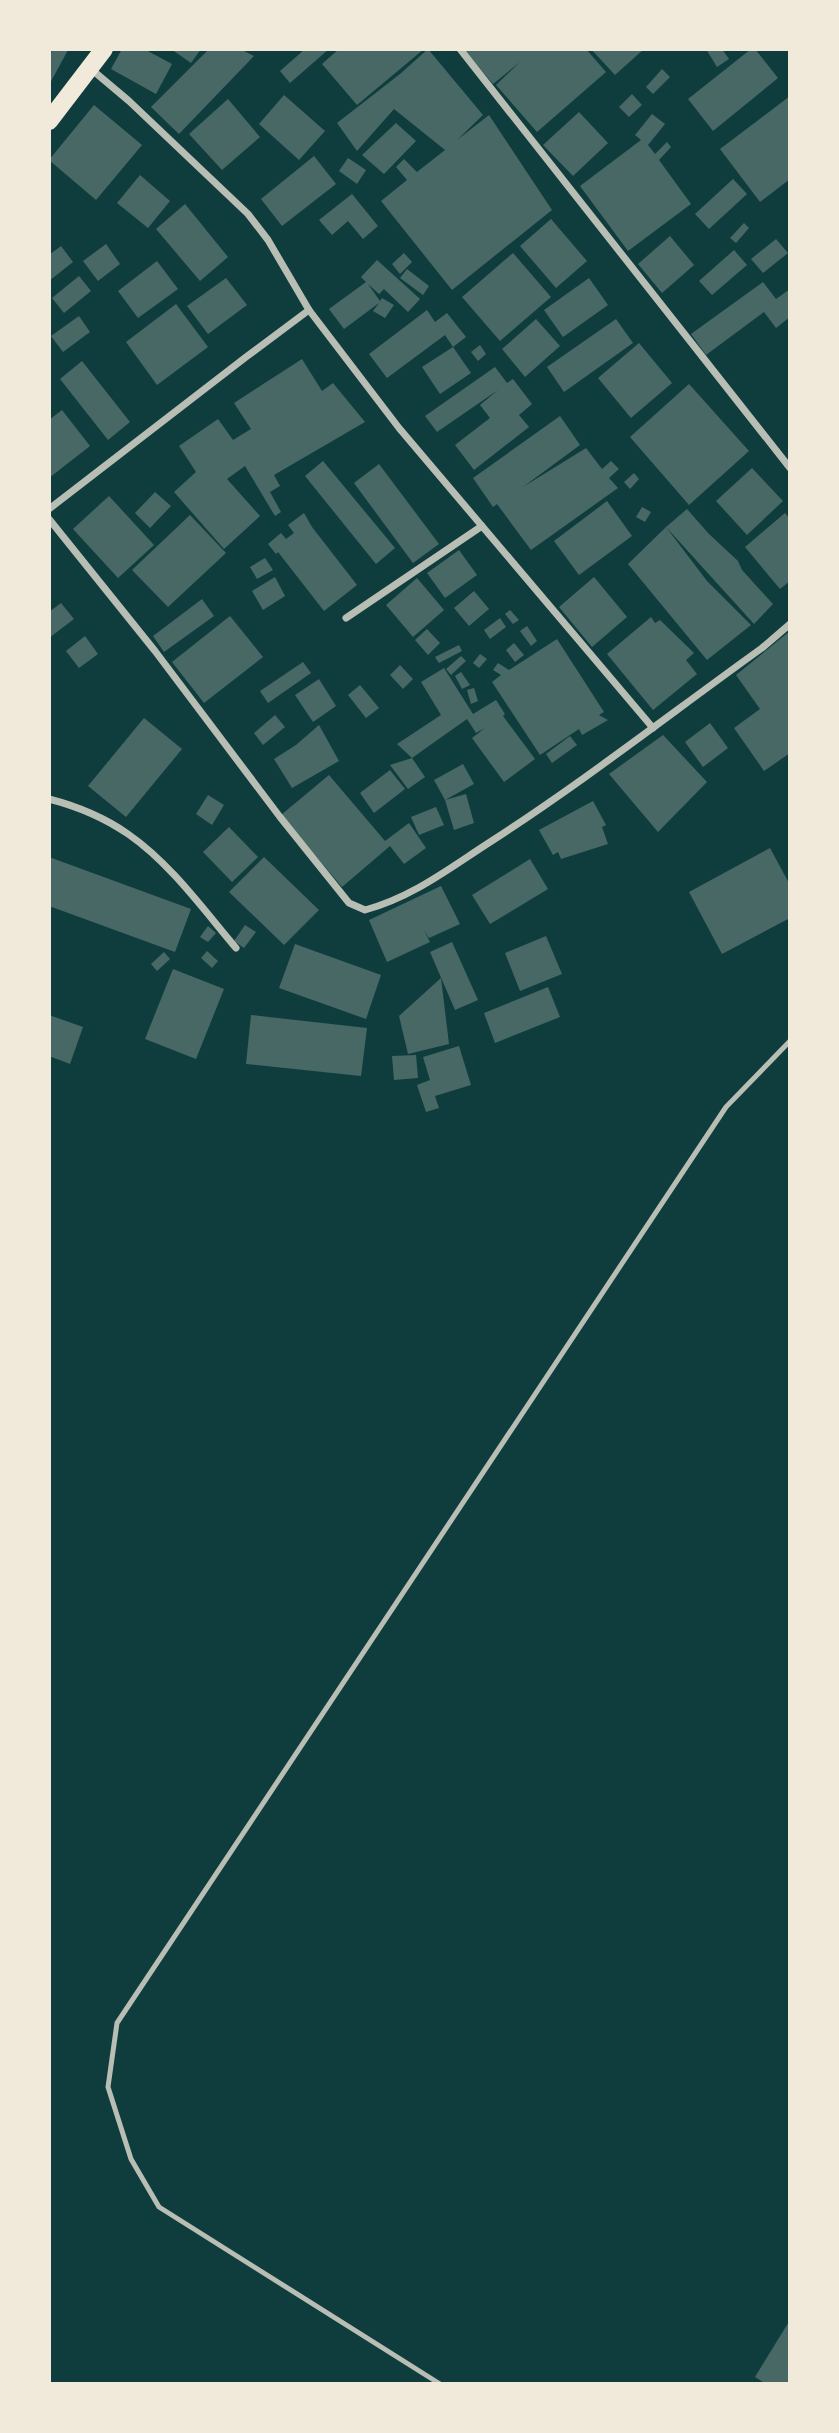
<svg xmlns="http://www.w3.org/2000/svg" width="839" height="2433" font-family="'Work Sans',sans-serif">
	<rect width="100%" height="100%" fill="#0f3d3e"/>
	<g fill="#486865">
		<polygon points="53,49 68,50 49,85 49,56"/>
		<polygon points="122,49 144,49 172,64 156,94 111,69"/>
		<polygon points="171,49 201,49 191,63"/>
		<polygon points="209,49 240,49 254,56 179,134 151,107"/>
		<polygon points="305,49 329,49 290,83 280,71"/>
		<polygon points="339,49 424,49 357,105 322,64"/>
		<polygon points="428,49 483,115 457,140 489,115 552,210 452,290 381,201 407,180 396,167 404,159 417,172 445,150 394,109 357,151 337,123 400,74"/>
		<polygon points="464,49 586,49 606,72 537,132 496,85 520,62 493,84"/>
		<polygon points="591,49 644,49 615,75"/>
		<polygon points="706,49 722,49 729,59 717,67"/>
		<polygon points="751,49 755,49 778,78 713,131 688,99"/>
		<polygon points="662,69 670,77 653,94 646,87"/>
		<polygon points="632,94 642,105 629,117 619,107"/>
		<polygon points="284,95 325,131 299,160 259,124"/>
		<polygon points="790,96 790,179 760,202 720,149"/>
		<polygon points="228,99 260,137 222,170 189,134"/>
		<polygon points="94,105 142,145 96,200 49,160"/>
		<polygon points="579,112 608,143 573,176 543,145"/>
		<polygon points="652,114 665,124 648,145 655,154 667,142 671,147 659,160 691,204 628,251 580,186 641,140 635,135"/>
		<polygon points="396,123 416,141 384,174 362,155"/>
		<polygon points="314,156 336,184 282,226 261,199"/>
		<polygon points="348,158 366,170 357,184 339,171"/>
		<polygon points="140,175 170,201 148,228 117,203"/>
		<polygon points="733,179 747,194 709,229 695,214"/>
		<polygon points="352,194 378,226 363,239 348,221 332,235 319,220"/>
		<polygon points="185,204 228,257 200,281 156,229"/>
		<polygon points="551,219 587,261 556,288 520,246"/>
		<polygon points="744,223 749,228 736,243 730,238"/>
		<polygon points="670,236 694,265 662,293 638,264"/>
		<polygon points="776,239 788,253 763,273 751,259"/>
		<polygon points="106,244 120,264 98,281 83,261"/>
		<polygon points="61,246 73,262 49,281 49,255"/>
		<polygon points="734,250 747,265 712,295 699,281"/>
		<polygon points="404,253 412,262 400,274 392,264"/>
		<polygon points="513,253 551,297 500,341 462,297"/>
		<polygon points="377,260 420,299 408,312 384,289 379,294 368,284 380,301 382,298 394,305 385,318 373,311 379,303 344,329 329,309 366,282 361,277"/>
		<polygon points="157,261 178,289 138,318 118,291"/>
		<polygon points="407,269 429,286 423,295 400,278"/>
		<polygon points="79,276 91,291 64,313 52,298"/>
		<polygon points="226,278 247,305 208,334 187,306"/>
		<polygon points="589,278 608,305 563,337 544,310"/>
		<polygon points="763,282 776,299 790,289 790,317 776,328 764,312 706,355 691,334"/>
		<polygon points="176,304 208,347 157,385 126,342"/>
		<polygon points="427,310 435,322 447,313 466,337 453,347 445,335 387,378 369,354"/>
		<polygon points="79,316 90,332 63,352 51,336"/>
		<polygon points="536,319 560,346 525,377 502,349"/>
		<polygon points="616,319 633,343 564,392 547,367"/>
		<polygon points="639,343 672,383 631,418 598,378"/>
		<polygon points="480,345 486,354 478,361 471,352"/>
		<polygon points="453,347 471,373 440,394 422,367"/>
		<polygon points="302,359 322,391 333,383 365,422 274,475 280,486 270,492 281,512 275,516 245,466 227,479 260,516 224,549 174,492 196,472 179,446 218,419 233,440 251,429 234,403"/>
		<polygon points="82,361 130,422 108,440 60,379"/>
		<polygon points="495,367 507,383 513,379 532,404 519,415 529,427 474,470 455,445 490,418 480,405 498,390 437,432 425,416"/>
		<polygon points="689,384 749,451 689,505 630,437"/>
		<polygon points="62,410 90,446 49,478 49,420"/>
		<polygon points="560,416 580,445 523,487 586,448 602,469 611,461 619,469 609,478 618,488 531,550 497,504 493,507 473,478"/>
		<polygon points="323,461 395,548 376,564 305,476"/>
		<polygon points="379,464 439,544 413,563 354,483"/>
		<polygon points="752,468 783,501 747,535 716,501"/>
		<polygon points="634,473 639,479 630,489 624,482"/>
		<polygon points="155,492 171,506 150,528 135,513"/>
		<polygon points="109,496 154,545 118,578 73,529"/>
		<polygon points="607,501 632,536 579,575 554,541"/>
		<polygon points="642,507 651,512 645,522 636,517"/>
		<polygon points="687,509 709,534 738,561 742,570 773,604 754,624 666,527 707,581 751,625 707,660 628,564 666,527"/>
		<polygon points="304,513 312,527 357,585 324,611 278,552 276,554 268,544 281,533 286,539 294,533 288,525"/>
		<polygon points="785,513 790,519 790,581 780,589 745,547"/>
		<polygon points="190,515 226,553 168,607 132,570"/>
		<polygon points="459,550 477,575 445,598 427,573"/>
		<polygon points="265,558 273,570 257,579 250,567"/>
		<polygon points="275,577 285,596 263,610 252,591"/>
		<polygon points="594,577 627,617 592,647 559,607"/>
		<polygon points="417,578 444,610 413,637 386,605"/>
		<polygon points="474,591 489,609 469,626 454,608"/>
		<polygon points="202,599 214,616 164,652 153,636"/>
		<polygon points="61,603 74,619 49,638 49,612"/>
		<polygon points="510,610 519,620 513,624 505,614"/>
		<polygon points="230,616 263,657 204,703 172,662"/>
		<polygon points="651,617 655,623 660,620 694,653 686,660 697,674 653,710 607,654"/>
		<polygon points="500,618 506,627 490,639 484,630"/>
		<polygon points="527,626 537,641 531,646 520,631"/>
		<polygon points="427,629 440,643 428,655 415,640"/>
		<polygon points="790,631 790,753 764,771 734,728 760,709 736,675"/>
		<polygon points="85,636 98,654 79,668 66,651"/>
		<polygon points="557,639 604,712 599,715 608,720 582,735 579,729 540,755 492,682 501,675 493,670 498,663 509,670"/>
		<polygon points="514,643 524,655 515,662 506,650"/>
		<polygon points="459,645 462,651 439,663 435,657"/>
		<polygon points="480,654 487,659 479,668 473,663"/>
		<polygon points="461,656 466,661 451,675 446,669"/>
		<polygon points="303,662 311,673 268,703 260,691"/>
		<polygon points="400,665 413,679 403,689 390,675"/>
		<polygon points="444,668 473,714 496,700 505,714 503,716 535,759 504,782 472,738 485,728 476,733 467,719 412,758 397,744 441,715 421,682"/>
		<polygon points="461,672 470,685 462,689 455,676"/>
		<polygon points="319,679 336,706 313,722 295,695"/>
		<polygon points="360,685 379,708 366,718 348,695"/>
		<polygon points="474,688 478,701 471,704 467,690"/>
		<polygon points="275,715 285,727 263,745 254,733"/>
		<polygon points="144,718 182,749 126,817 88,786"/>
		<polygon points="710,723 728,748 703,767 685,742"/>
		<polygon points="319,725 339,761 292,788 274,759 296,745"/>
		<polygon points="663,735 707,782 658,832 609,774"/>
		<polygon points="570,736 577,745 552,763 546,754"/>
		<polygon points="412,758 425,777 408,789 390,765"/>
		<polygon points="463,764 474,784 445,800 466,794 474,823 454,830 445,800 434,780"/>
		<polygon points="390,770 405,789 374,813 360,793"/>
		<polygon points="329,775 385,841 409,823 426,848 404,864 390,846 342,887 281,815"/>
		<polygon points="208,795 224,805 212,825 196,814"/>
		<polygon points="593,801 606,825 602,827 608,844 561,859 558,852 553,855 539,830"/>
		<polygon points="436,807 444,825 419,835 411,817"/>
		<polygon points="229,827 258,857 232,882 203,852"/>
		<polygon points="770,848 790,885 790,918 722,954 689,892"/>
		<polygon points="49,857 191,909 175,952 49,906"/>
		<polygon points="264,857 319,910 284,945 229,892"/>
		<polygon points="530,859 548,889 490,924 472,895"/>
		<polygon points="441,886 460,924 429,938 424,930 430,942 387,962 369,920"/>
		<polygon points="245,925 256,932 244,948 234,941"/>
		<polygon points="208,926 216,933 208,942 200,937"/>
		<polygon points="546,936 562,974 520,991 505,953"/>
		<polygon points="452,942 478,1000 455,1010 430,952"/>
		<polygon points="295,944 381,975 366,1019 279,988"/>
		<polygon points="207,951 218,961 212,968 201,958"/>
		<polygon points="164,952 170,959 157,971 151,964"/>
		<polygon points="173,969 224,989 196,1059 145,1039"/>
		<polygon points="441,978 449,1044 408,1054 399,1016"/>
		<polygon points="548,987 560,1017 495,1043 484,1013"/>
		<polygon points="49,1015 83,1027 70,1064 49,1056"/>
		<polygon points="251,1015 367,1028 361,1076 246,1064"/>
		<polygon points="459,1046 471,1085 435,1096 439,1108 426,1112 417,1085 430,1080 423,1057"/>
		<polygon points="416,1055 418,1078 394,1080 392,1056"/>
		<polygon points="790,2320 790,2384 766,2384 755,2377"/>
	</g>
	<g fill="none" stroke-linecap="round" stroke-linejoin="round">
		<polyline stroke="#b8beb3" stroke-width="5" points="440,2384 159,2207 131,2159 108,2087 117,2023 726,1107 790,1041"/>
		<g stroke="#b8beb3" stroke-width="7">
			<polyline points="460,49 790,468"/>
			<polyline points="91,69 129,101 248,214 268,240 309,310 399,428 653,728"/>
			<polyline points="49,509 246,357 309,310"/>
			<path d="M 49,519 L 155,651 L 280,817 L 349,903 L 365,910 C 412,897 447,870 487,844 C 582,783 670,714 762,648 L 790,624"/>
			<polyline points="346,618 482,526"/>
			<path d="M 49,799 C 76,806 105,818 128,834 C 170,863 203,909 236,948"/>
		</g>
		<polyline stroke="#f1e9da" stroke-width="18" points="49,121 104,49"/>
	</g>
	<rect width="839" height="2433" fill="none" stroke="#f1e9da" stroke-width="102"/>
</svg>
